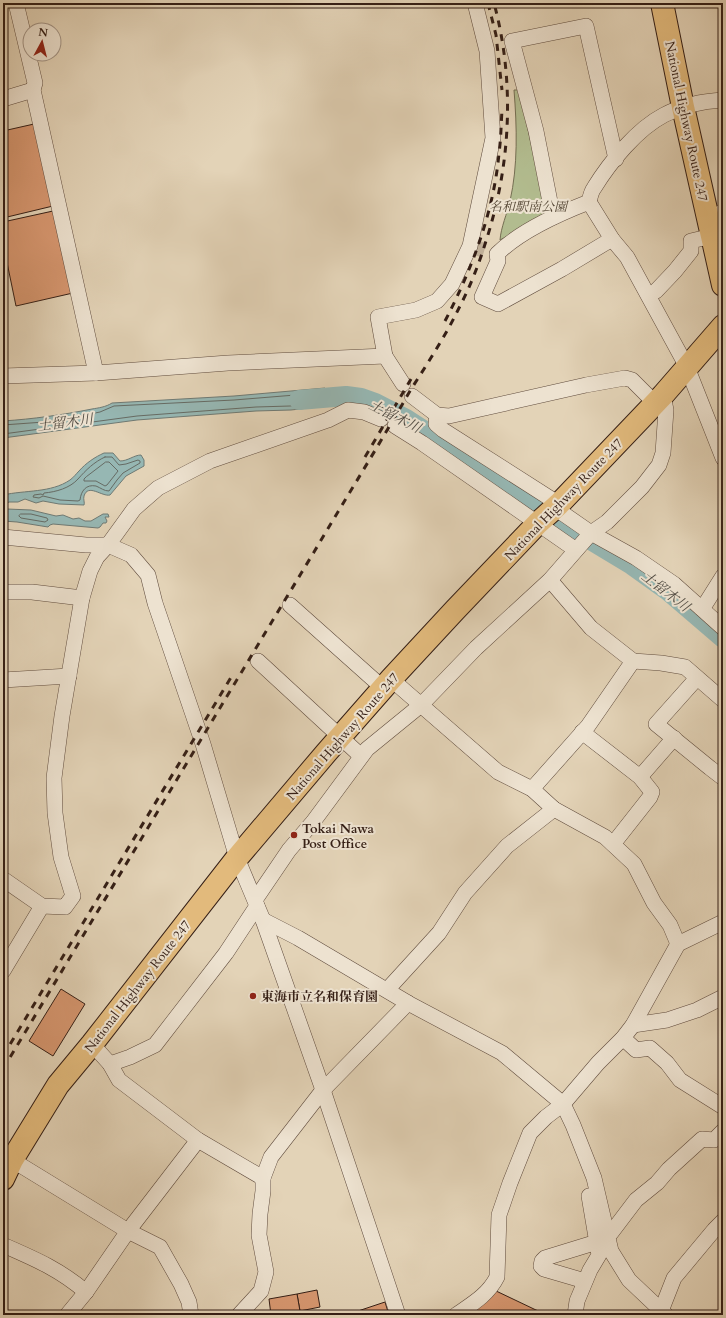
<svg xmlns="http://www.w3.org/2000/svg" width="726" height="1318" font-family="Cardo,'Noto Serif JP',serif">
	<rect width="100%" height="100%" fill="#e3d3b7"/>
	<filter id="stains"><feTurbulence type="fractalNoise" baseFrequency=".005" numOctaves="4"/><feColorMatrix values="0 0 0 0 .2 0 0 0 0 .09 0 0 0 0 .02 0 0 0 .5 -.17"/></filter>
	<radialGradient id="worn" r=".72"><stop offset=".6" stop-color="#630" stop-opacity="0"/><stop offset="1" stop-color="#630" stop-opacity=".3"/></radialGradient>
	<path fill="#b2bc8f" stroke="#746e52" d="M 514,90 L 519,90 L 547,212 L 517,231 L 500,240 C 501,227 507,214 510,201 C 518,166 517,127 514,90 Z"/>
	<g fill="#96b7b3" stroke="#6f7a74">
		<path d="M 325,388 L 327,406 L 291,410 L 256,411 L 137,420 L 3,438 L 3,421 C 33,419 62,415 92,409 C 98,408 106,407 112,403 L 234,396 Z"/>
		<path d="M 104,453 L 113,453 L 120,461 C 128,461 134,455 141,455 L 144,460 L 144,466 L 126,476 L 110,495 C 102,497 88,483 84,496 C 83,499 85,503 84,505 L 59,504 L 43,501 L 36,503 L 25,499 L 18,502 L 9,502 L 3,505 L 3,495 C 25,490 51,493 70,480 C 74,477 76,474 79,471 C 86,463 95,457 104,453 Z"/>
		<polygon points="3,507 7,509 31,510 56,516 63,515 73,519 79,518 85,521 91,521 103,514 108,514 109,517 105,517 107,521 106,523 103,523 100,527 98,528 53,524 50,525 48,527 17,522 3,521"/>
	</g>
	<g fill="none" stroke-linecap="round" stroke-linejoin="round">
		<g stroke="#666b64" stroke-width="1">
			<polyline points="3,425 44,422 71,418 100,412 114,406 234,400 320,393 322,394 322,401 321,402 290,406 256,407 137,416 3,434"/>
			<path d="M 105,457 L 112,457 L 119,465 L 126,464 L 138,460 L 140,461 L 140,463 L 123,473 L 117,480 L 109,491 C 104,491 101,488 96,486 C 86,484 81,491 80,500 L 78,501 L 60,500 L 43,496 L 39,498 L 33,497 L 34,495 L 41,494 L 43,495 L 44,493 C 56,492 70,488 78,479 C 86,470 94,462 105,457 Z"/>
			<polygon points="106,462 109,462 118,471 107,485 105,486 96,481 84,481 84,479 86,477"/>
			<polygon points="21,514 31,514 47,518 48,520 45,522 21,518 19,516"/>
		</g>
		<polyline stroke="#96b7b3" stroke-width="20" points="299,400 346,396 361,398 375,403 406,419 530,499 554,518 632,565 667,590 723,638"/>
	</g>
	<g fill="#d79770" stroke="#351f16">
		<polygon points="34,124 53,206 3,218 3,131"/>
		<polygon points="53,211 73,293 16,306 3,243 3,222"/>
		<polygon points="61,989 85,1004 53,1056 29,1041"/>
		<polygon points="317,1290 320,1307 300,1311 297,1294"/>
		<polygon points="494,1290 536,1310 550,1315 466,1315"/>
		<polygon points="297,1294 300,1311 271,1315 269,1299"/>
		<polygon points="385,1302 389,1315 349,1315 349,1314"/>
	</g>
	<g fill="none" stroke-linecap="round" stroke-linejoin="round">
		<polyline stroke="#c0af97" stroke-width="15" stroke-dasharray="15 8" stroke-linecap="butt" points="470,246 497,254"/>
		<defs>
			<g id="minor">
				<polyline points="16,3 35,83 33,90 96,373"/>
				<polyline points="3,99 33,90"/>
				<polyline points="589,202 612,239 627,257 687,367 723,458"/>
				<polyline points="553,217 536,131 512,41 586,26 616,159"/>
				<polyline points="708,218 716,217 723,211"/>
				<path d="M 612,239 L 562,269 L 498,304 L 482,297 L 498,261 L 497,254 C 520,231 558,214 589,202 C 590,198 591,192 594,188 C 610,162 637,129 664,115 C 681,106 704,101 723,100"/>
				<polyline points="649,295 656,291 675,271 691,251 691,241 712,236"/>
				<polyline points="3,376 96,373 228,363 385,356"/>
				<polyline points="403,384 385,356 378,317 416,310 437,301 452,284 470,246 493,138 487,51 475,3"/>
				<polyline points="412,396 437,415 449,416 586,385 625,378 632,380 655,403"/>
				<polyline points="437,415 436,424 443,430 559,504"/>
				<polyline points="395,426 422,443 576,550"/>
				<polyline points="555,508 591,533 636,558 674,584 723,628"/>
				<polyline points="3,537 86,545 108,545 131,555 148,575 155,603 203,744 237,858 263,920 323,1090 398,1315"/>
				<polyline points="550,580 591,628 633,661 661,663 685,667 723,700"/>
				<polyline points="3,592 32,592 82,598"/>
				<polyline points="290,605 383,688"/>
				<polyline points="701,608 706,603 723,576"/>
				<polyline points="258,661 361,756"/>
				<polyline points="697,678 656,724 710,768 723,778"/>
				<polyline points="391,679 498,772 532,789 554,809 605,837 634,864 654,903 670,925 678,944"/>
				<polyline points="3,680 69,676"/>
				<polyline points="582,732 640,777 652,792 650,797 613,844"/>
				<polyline points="640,777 674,738"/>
				<polyline points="532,789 588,726 633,661"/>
				<polyline points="3,879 42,906 65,907 73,896 61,857 55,813 54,778 62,716 82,598 90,571 97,557 108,545 134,509 158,488 210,461 328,420 348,410 364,412 381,419"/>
				<polyline points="255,900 289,850 313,822 367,749 421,705 476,648 550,580 591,533 607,522 642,487 659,465 663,453 666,410 663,395"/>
				<polyline points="263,920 298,938 408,1003 502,1053 563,1104 573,1125 594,1178 611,1251 629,1280 666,1315"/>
				<polyline points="3,971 42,906"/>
				<polyline points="387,990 439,933 465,893 507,846 554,809"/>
				<polyline points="633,1025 667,1020 697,1010 723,997"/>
				<polyline points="623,1038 636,1050 650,1048 667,1063 680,1080 723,1107"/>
				<polyline points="92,1044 110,1064 119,1080 198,1140 263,1178"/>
				<polyline points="110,1064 130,1057 155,1045 226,953 257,906"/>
				<polyline points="12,1160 128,1231 160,1247 181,1284 189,1302 191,1315"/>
				<polyline points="607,1234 611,1233 636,1200 657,1183 669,1169 702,1139 714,1140 723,1131"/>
				<path d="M 3,1245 C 35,1259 59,1269 86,1292"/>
				<polyline points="585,1281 544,1269 541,1266 542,1261 545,1258 597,1242"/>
				<polyline points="661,1311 674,1278 714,1230 723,1221"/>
				<polyline points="67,1315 86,1292 128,1231 198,1140"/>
				<polyline points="239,1315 261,1291 266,1272 259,1235 260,1214 263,1191 263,1178 271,1157 323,1090 408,1003"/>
				<path d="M 456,1315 C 472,1304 488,1295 497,1277 L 499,1215 L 510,1183 L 530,1133 L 546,1117 L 563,1104 L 598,1063 L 623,1038 L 633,1025 L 678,944 L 723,922"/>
				<polyline points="575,1315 577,1301 590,1270 599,1255 589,1196"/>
			</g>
			<g id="highway">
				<polyline points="662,3 683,107 723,285"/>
				<polyline points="3,1179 12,1160 58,1085 92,1044 237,858 326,753 391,679 455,610 538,523 559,504 663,395 723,326"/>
			</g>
		</defs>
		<use href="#minor" stroke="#604c3e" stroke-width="16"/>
		<use href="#highway" stroke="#351f16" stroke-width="24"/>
		<use href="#minor" stroke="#ede2d0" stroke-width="15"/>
		<use href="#highway" stroke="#e2ba7c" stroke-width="22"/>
		<g stroke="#351f16" stroke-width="3" stroke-dasharray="7 7" stroke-linecap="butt">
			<polyline points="488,3 496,35 502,90"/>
			<path d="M 445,321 C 472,269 494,211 499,153 C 501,139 501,125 502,110"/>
			<polyline points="365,457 411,379"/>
			<polyline points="3,1056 233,674"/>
			<path d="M 3,1069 C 107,896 210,724 314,552 C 346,498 379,445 410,391 C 427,364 445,337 459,308 C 470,287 479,264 486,241 C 511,164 515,81 494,3"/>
		</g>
	</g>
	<g fill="#8f2418" stroke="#ede2d0" stroke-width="1.5">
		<circle cx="294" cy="835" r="4"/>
		<circle cx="253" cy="996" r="4"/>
	</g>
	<g text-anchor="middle" stroke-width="4" stroke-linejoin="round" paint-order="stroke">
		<g font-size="13" fill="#351f16" stroke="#ede2d0">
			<text transform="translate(687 121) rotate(78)" y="5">National Highway Route 247</text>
			<text transform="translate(563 499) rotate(-46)" y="5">National Highway Route 247</text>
			<text transform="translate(342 736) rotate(-49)" y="5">National Highway Route 247</text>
			<text transform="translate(137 986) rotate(-52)" y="5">National Highway Route 247</text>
		</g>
		<g font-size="13" font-style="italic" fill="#544634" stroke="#ede2d0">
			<text x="528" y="211">名和駅南公園</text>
		</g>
		<g font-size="13" font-weight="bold" fill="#351f16" stroke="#ede2d0" text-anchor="start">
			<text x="302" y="833">Tokai Nawa<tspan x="302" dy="15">Post Office</tspan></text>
			<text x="261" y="1001">東海市立名和保育園</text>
		</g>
		<g font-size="14" font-style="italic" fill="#524d45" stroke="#ede2d0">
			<text transform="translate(395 416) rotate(27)" y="5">土留木川</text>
			<text transform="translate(65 422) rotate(-7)" y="5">土留木川</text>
			<text transform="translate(666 591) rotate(38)" y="5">土留木川</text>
		</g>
	</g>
	<rect width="726" height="1318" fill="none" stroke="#e3d3b7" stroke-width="16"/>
	<rect x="4" y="4" width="718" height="1310" fill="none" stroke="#351f16" stroke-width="2"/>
	<rect x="8" y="8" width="710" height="1302" fill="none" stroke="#351f16"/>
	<g transform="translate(42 42) rotate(7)"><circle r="19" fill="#ede2d0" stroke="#a39486"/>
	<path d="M0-3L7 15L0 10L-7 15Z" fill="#8f2418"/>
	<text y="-6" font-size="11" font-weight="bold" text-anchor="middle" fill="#351f16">N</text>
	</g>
	<rect width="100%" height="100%" filter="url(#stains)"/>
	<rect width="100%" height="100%" fill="url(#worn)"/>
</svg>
